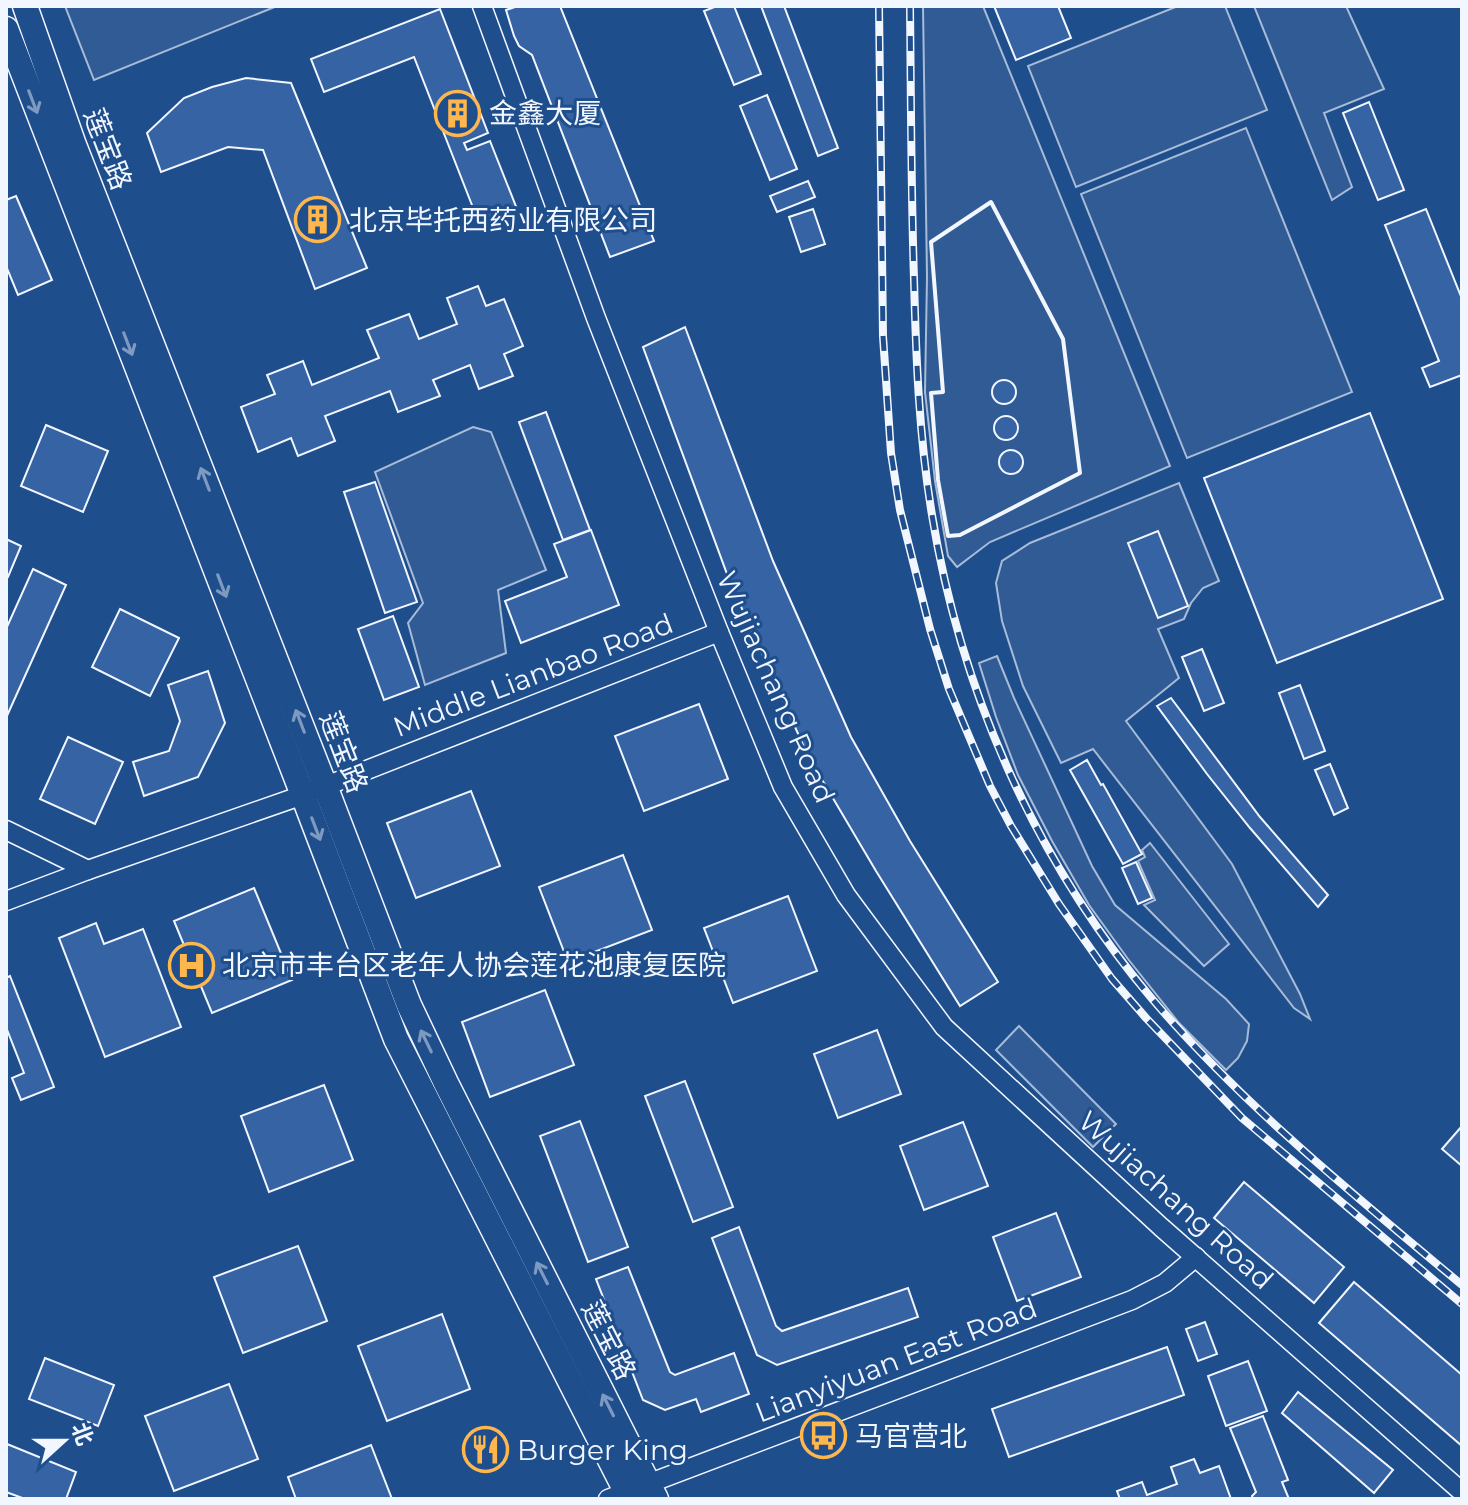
<svg xmlns="http://www.w3.org/2000/svg" width="1468" height="1505" font-family="Montserrat,'Noto Sans SC',sans-serif">
	<rect width="100%" height="100%" fill="#1f4e8c"/>
	<g fill="#305b95" stroke="#a8bbd7" stroke-width="2">
		<polygon points="65,6 277,6 94,80"/>
		<polygon points="923,6 983,6 1170,466 990,542 957,567 948,556 935,481 925,392 927,277"/>
		<polygon points="1178,6 1225,6 1267,110 1076,187 1028,66"/>
		<polygon points="1254,6 1346,6 1384,89 1324,113 1352,187 1332,200"/>
		<polygon points="1246,128 1352,392 1187,458 1081,194"/>
		<polygon points="473,427 491,432 546,570 498,590 506,653 425,685 408,623 423,603 375,472"/>
		<polygon points="1179,483 1219,581 1203,588 1191,603 1184,619 1158,629 1179,678 1126,721 1232,864 1300,994 1310,1019 1294,1008 1093,749 1061,763 1023,686 1002,621 996,583 1002,561 1030,543"/>
		<polygon points="997,656 1014,698 1092,866 1115,905 1226,999 1249,1024 1247,1041 1238,1058 1226,1070 1179,1023 1128,959 1089,905 1052,841 1018,775 996,717 979,663"/>
		<polygon points="1150,843 1229,944 1204,966 1144,905 1155,900 1138,861 1145,857 1142,850"/>
		<polygon points="1019,1026 1116,1124 1093,1147 996,1050"/>
	</g>
	<g fill="#3563a3" stroke="#f2f6ff" stroke-width="2">
		<polygon points="518,6 560,6 654,241 610,257 532,55 519,46 514,36 506,10"/>
		<polygon points="717,6 734,6 761,74 734,85 704,11"/>
		<polygon points="761,6 784,6 838,148 818,156"/>
		<polygon points="994,6 1058,6 1071,38 1016,60"/>
		<polygon points="440,9 488,133 464,143 467,150 490,141 517,209 479,223 414,57 324,92 311,59"/>
		<polygon points="246,78 291,83 367,268 315,289 263,150 228,147 161,172 147,133 184,98 212,87"/>
		<polygon points="767,95 797,169 770,180 740,106"/>
		<polygon points="1369,102 1404,190 1378,200 1343,113"/>
		<polygon points="808,181 815,197 777,212 770,196"/>
		<polygon points="16,196 52,280 18,295 6,266 6,200"/>
		<polygon points="813,209 825,244 801,252 789,217"/>
		<polygon points="1426,209 1462,299 1462,375 1430,387 1422,368 1439,361 1385,225"/>
		<polygon points="478,286 486,306 504,299 523,346 504,354 513,376 479,389 470,365 433,380 440,396 398,412 390,391 325,416 335,441 298,456 291,438 258,452 241,407 275,394 267,375 303,361 312,385 379,358 367,330 409,314 419,339 457,324 447,298"/>
		<polygon points="685,327 773,561 851,737 910,841 998,982 960,1006 876,871 808,756 730,582 643,347"/>
		<circle cx="1004" cy="392" r="12"/>
		<polygon points="546,412 590,530 563,540 519,422"/>
		<polygon points="1370,413 1443,599 1277,663 1204,478"/>
		<circle cx="1006" cy="428" r="12"/>
		<polygon points="46,425 108,451 83,512 21,486"/>
		<circle cx="1011" cy="462" r="12"/>
		<polygon points="375,482 417,602 385,613 344,492"/>
		<polygon points="591,530 619,605 521,643 505,601 567,577 554,544"/>
		<polygon points="1158,531 1188,606 1158,618 1128,543"/>
		<polygon points="6,539 21,546 8,577 6,576"/>
		<polygon points="33,569 66,585 6,718 6,629"/>
		<polygon points="120,609 179,638 150,696 92,667"/>
		<polygon points="393,616 419,687 384,700 358,629"/>
		<polygon points="1202,649 1224,703 1204,711 1182,657"/>
		<polygon points="208,671 225,723 198,777 144,796 133,762 169,751 180,721 168,685"/>
		<polygon points="1300,685 1325,751 1304,759 1279,693"/>
		<polygon points="1171,698 1260,817 1328,895 1318,907 1250,828 1207,774 1157,706"/>
		<polygon points="699,704 728,779 644,811 615,736"/>
		<polygon points="68,737 123,762 95,824 40,799"/>
		<polygon points="1087,760 1101,785 1103,784 1142,854 1123,864 1070,770"/>
		<polygon points="1330,764 1348,808 1334,815 1315,770"/>
		<polygon points="471,791 500,866 416,898 387,823"/>
		<polygon points="623,855 652,930 568,962 539,887"/>
		<polygon points="1136,862 1152,898 1138,904 1122,868"/>
		<polygon points="254,888 292,980 212,1013 174,921"/>
		<polygon points="788,896 817,971 733,1003 704,928"/>
		<polygon points="96,923 104,944 143,929 181,1027 105,1057 59,938"/>
		<polygon points="10,976 54,1087 21,1100 12,1078 24,1073 6,1027 6,978"/>
		<polygon points="545,990 574,1065 490,1097 462,1022"/>
		<polygon points="877,1030 901,1094 838,1118 814,1054"/>
		<polygon points="685,1081 733,1207 693,1222 645,1096"/>
		<polygon points="324,1085 353,1160 269,1192 241,1116"/>
		<polygon points="580,1121 628,1247 588,1262 540,1136"/>
		<polygon points="963,1122 988,1186 924,1210 900,1146"/>
		<polygon points="1462,1126 1462,1166 1442,1149"/>
		<polygon points="1244,1182 1344,1267 1314,1303 1214,1218"/>
		<polygon points="1056,1213 1081,1277 1017,1301 993,1237"/>
		<polygon points="739,1227 776,1326 782,1331 908,1288 918,1317 777,1365 757,1355 712,1238"/>
		<polygon points="298,1246 327,1321 243,1353 214,1277"/>
		<polygon points="628,1267 670,1372 675,1375 734,1353 749,1394 701,1412 696,1399 665,1410 643,1400 596,1279"/>
		<polygon points="1354,1282 1462,1375 1462,1446 1319,1323"/>
		<polygon points="442,1314 470,1389 387,1421 358,1346"/>
		<polygon points="1205,1322 1217,1354 1198,1361 1186,1329"/>
		<polygon points="1167,1347 1184,1395 1009,1457 992,1409"/>
		<polygon points="45,1358 114,1385 98,1426 29,1399"/>
		<polygon points="1248,1361 1267,1411 1226,1426 1208,1376"/>
		<polygon points="229,1384 258,1459 174,1491 145,1416"/>
		<polygon points="1298,1392 1393,1470 1374,1493 1282,1413"/>
		<polygon points="1263,1416 1288,1480 1282,1482 1289,1499 1253,1499 1252,1496 1256,1492 1230,1428"/>
		<polygon points="7,1444 76,1472 66,1499 25,1499 6,1492"/>
		<polygon points="371,1445 392,1499 296,1499 288,1477"/>
		<polygon points="1194,1459 1200,1473 1219,1466 1231,1499 1120,1499 1117,1491 1142,1482 1147,1495 1177,1484 1171,1467"/>
	</g>
	<g fill="none" stroke-linecap="round" stroke-linejoin="round">
		<defs>
			<g id="minor">
				<polyline points="482,6 596,318 719,632 783,787 846,895 944,1027 1161,1227 1462,1492"/>
				<polyline points="6,830 88,870"/>
				<polyline points="6,901 88,870 303,795 719,632"/>
				<polyline points="608,1499 1132,1300 1165,1283 1196,1257"/>
			</g>
			<g id="major">
				<polyline points="25,6 74,145 325,786 409,1005 446,1083 656,1499"/>
				<polyline points="6,29 303,795 396,1039 630,1499"/>
			</g>
		</defs>
		<use href="#minor" stroke="#f2f6ff" stroke-width="21"/>
		<use href="#major" stroke="#f2f6ff" stroke-width="27"/>
		<use href="#minor" stroke="#1f4e8c" stroke-width="18"/>
		<use href="#major" stroke="#1f4e8c" stroke-width="24"/>
		<defs>
			<g id="rail">
				<polyline points="879,6 883,336 891,453 900,510 930,629 949,689 990,786 1011,826 1059,904 1112,979 1146,1018 1242,1118 1462,1304"/>
				<path d="M 910,6 C 911,97 911,188 914,279 C 916,358 919,437 932,515 C 961,693 1036,862 1153,1000 C 1245,1107 1354,1195 1462,1285"/>
			</g>
		</defs>
		<use href="#rail" stroke="#f2f6ff" stroke-width="8"/>
		<use href="#rail" stroke="#1f4e8c" stroke-width="5" stroke-dasharray="15" stroke-linecap="butt"/>
		<polygon stroke="#f2f6ff" stroke-width="4" points="991,202 1063,339 1080,473 960,535 948,536 938,480 931,393 943,392 931,242"/>
	</g>
	<defs><path id="oneway-shaft" d="M-6 0H5M1.5-3L5.5 0L1.5 3" fill="none" stroke-width="1.6" stroke-linecap="round" stroke-linejoin="round" transform="scale(2)"/></defs>
	<g stroke="#7e9ac0">
		<use href="#oneway-shaft" transform="translate(33 102) rotate(69)"/>
		<use href="#oneway-shaft" transform="translate(128 344) rotate(69)"/>
		<use href="#oneway-shaft" transform="translate(205 479) rotate(-111)"/>
		<use href="#oneway-shaft" transform="translate(222 586) rotate(69)"/>
		<use href="#oneway-shaft" transform="translate(300 721) rotate(-111)"/>
		<use href="#oneway-shaft" transform="translate(316 829) rotate(69)"/>
		<use href="#oneway-shaft" transform="translate(426 1041) rotate(-116)"/>
		<use href="#oneway-shaft" transform="translate(542 1273) rotate(-117)"/>
		<use href="#oneway-shaft" transform="translate(608 1405) rotate(-117)"/>
	</g>
	<defs>
		<symbol id="building-ring" viewBox="-11 -11 22 22"><circle r="9.5" fill="#1f4e8c" stroke="#ffb74d" stroke-width="1.5"/><path d="M-4-6H4V6H1V3H-1V6H-4ZM-2.5-4.3h1.7v1.8h-1.7ZM.8-4.3h1.7v1.8H.8ZM-2.5-1h1.7V.8h-1.7ZM.8-1h1.7V.8H.8Z" fill="#ffb74d"/></symbol>
		<symbol id="hospital-ring" viewBox="-11 -11 22 22"><circle r="9.5" fill="#1f4e8c" stroke="#ffb74d" stroke-width="1.5"/><path d="M-5-5h3v3.5h4V-5h3V5h-3V1.5h-4V5h-3Z" fill="#ffb74d"/></symbol>
		<symbol id="bus-ring" viewBox="-11 -11 22 22"><circle r="9.5" fill="#1f4e8c" stroke="#ffb74d" stroke-width="1.5"/><path d="M-5-6H5V4H4V6H2V4H-2V6H-4V4H-5ZM-3.5-4V0h7V-4ZM-3.5 1.2v1.5H-2V1.2ZM2 1.2v1.5H3.5V1.2Z" fill="#ffb74d"/></symbol>
		<symbol id="restaurant-ring" viewBox="-11 -11 22 22"><circle r="9.5" fill="#1f4e8c" stroke="#ffb74d" stroke-width="1.5"/><path d="M-5-6h1v4h1v-4h1v4h1v-4h1v5L-1.5 .5V6h-2V.5L-5-1ZM5-6V6H3V1.5H1.5Q1.5-4 5-6Z" fill="#ffb74d"/></symbol>
	</defs>
	<g fill-rule="evenodd">
		<use href="#building-ring" x="432" y="88" width="51" height="51"/>
		<use href="#building-ring" x="292" y="194" width="51" height="51"/>
		<use href="#hospital-ring" x="166" y="940" width="51" height="51"/>
		<use href="#bus-ring" x="798" y="1410" width="51" height="51"/>
		<use href="#restaurant-ring" x="460" y="1424" width="51" height="51"/>
	</g>
	<g text-anchor="middle" stroke-width="6" stroke-linejoin="round" paint-order="stroke">
		<g font-size="28" fill="#f2f6ff" stroke="#1f4e8c" text-anchor="start">
			<text x="489" y="123">金鑫大厦</text>
			<text x="349" y="230">北京毕托西药业有限公司</text>
			<text x="222" y="975">北京市丰台区老年人协会莲花池康复医院</text>
			<text x="855" y="1446">马官营北</text>
			<text x="517" y="1460">Burger King</text>
		</g>
		<g font-size="28" fill="#f2f6ff" stroke="#1f4e8c">
			<text transform="translate(108 149) rotate(69)" y="10">莲宝路</text>
			<text transform="translate(533 675) rotate(-21)" y="10">Middle Lianbao Road</text>
			<text transform="translate(776 687) rotate(66)" y="10">Wujiachang Road</text>
			<text transform="translate(344 752) rotate(69)" y="10">莲宝路</text>
			<text transform="translate(1176 1200) rotate(42)" y="10">Wujiachang Road</text>
			<text transform="translate(609 1340) rotate(63)" y="10">莲宝路</text>
			<text transform="translate(896 1360) rotate(-21)" y="10">Lianyiyuan East Road</text>
		</g>
	</g>
	<rect width="1468" height="1505" fill="none" stroke="#f2f6ff" stroke-width="16"/>
	<g transform="translate(64 1441) rotate(69)" stroke="#1f4e8c" stroke-width="6" paint-order="stroke">
	<path d="M0-6L14 30L0 20L-14 30Z" fill="#f2f6ff"/>
	<text y="-12" font-size="22" font-weight="bold" text-anchor="middle" fill="#f2f6ff">北</text>
	</g>
</svg>
